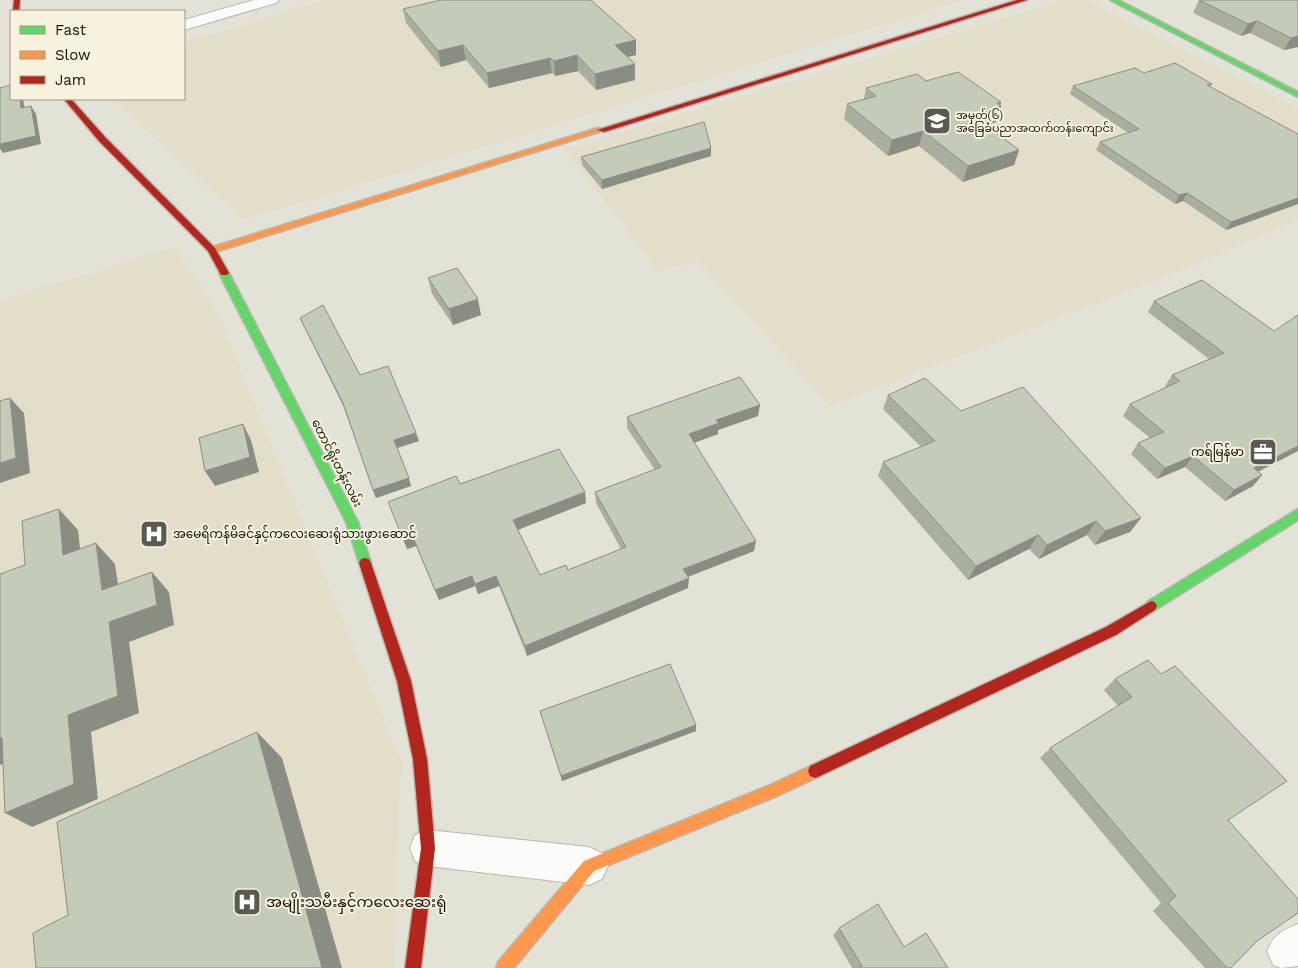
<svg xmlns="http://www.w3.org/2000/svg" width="1298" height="968" font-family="'Work Sans','Noto Sans Myanmar',sans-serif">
	<rect width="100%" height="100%" fill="#e3e2d7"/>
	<g fill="#e2deca">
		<polygon points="325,0 964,0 244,220 112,99 184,99 184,43"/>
		<polygon points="1065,0 1087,0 1298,108 1298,219 1190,267 830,406 698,261 658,271 565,149"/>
		<polygon points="175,247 214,305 401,762 393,968 0,968 0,301"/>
	</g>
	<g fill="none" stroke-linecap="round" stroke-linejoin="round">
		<defs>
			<g id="street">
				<polygon points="254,0 279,0 276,3 184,30 184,20"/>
				<polygon points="428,830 589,847 602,853 608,866 602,879 589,885 428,866 415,861 410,848 415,835"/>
				<path d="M 1298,924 L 1298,966 L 1281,968 L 1273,965 L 1267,951 C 1275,933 1281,931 1298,924 Z"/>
			</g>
			<g id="fast">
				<polygon points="1110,0 1118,0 1298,92 1298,97"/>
				<polygon points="224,270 229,273 358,522 371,563 369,567 365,568 361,567 359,563 346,522 219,273"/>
				<polygon points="1298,509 1298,520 1155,610 1151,611 1147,610 1145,606 1147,602"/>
			</g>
			<g id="slow">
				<polygon points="598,128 605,130 215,252 212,253 208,250 209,248"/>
				<polygon points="815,764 820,766 822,771 820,776 777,796 594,871 514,968 496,968 498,962 584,861 768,786"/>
			</g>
			<g id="jam">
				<polygon points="14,0 20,0 19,11 13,11"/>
				<polygon points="1017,0 1027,0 604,132 597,130"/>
				<polygon points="64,99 71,99 105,137 215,248 229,273 227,275 221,275 208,251 99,141"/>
				<polygon points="365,558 369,559 371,563 411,681 427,759 435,848 421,968 405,968 421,848 413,759 397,681 359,563 361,559"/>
				<polygon points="1151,601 1155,602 1157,606 1155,610 1116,635 820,776 815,778 810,776 808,771 810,766 1106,627"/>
			</g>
		</defs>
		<use href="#street" stroke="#b8b7ae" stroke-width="2"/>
		<use href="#fast" stroke="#b8b7ae" stroke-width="3"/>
		<use href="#slow" stroke="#b8b7ae" stroke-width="3"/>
		<use href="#jam" stroke="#b8b7ae" stroke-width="3"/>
		<use href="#street" fill="#fbfbf9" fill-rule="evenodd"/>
		<use href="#fast" fill="#63d668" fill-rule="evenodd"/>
		<use href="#slow" fill="#ff974d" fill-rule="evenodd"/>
		<use href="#jam" fill="#b3261e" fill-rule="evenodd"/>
	</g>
	<g fill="#a9af9f">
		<polygon points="1199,0 1298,0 1298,47 1284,50 1250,33 1241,36 1193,13"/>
		<polygon points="403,9 636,55 627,57 635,64 635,80 596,90 578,71 555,76 552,73 489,88 466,60 441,67 406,23"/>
		<polygon points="1144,73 1212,84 1210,87 1298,134 1298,204 1226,230 1183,201 1175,204 1096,150 1100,142 1128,133 1070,94 1073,86"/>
		<polygon points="926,81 1001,106 996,122 986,125 1019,150 1014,165 963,182 919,146 888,156 844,119 847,104 864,99 866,88"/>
		<polygon points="711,156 602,189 582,165 581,157"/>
		<polygon points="428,278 481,315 453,325 432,294"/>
		<polygon points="1202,280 1258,472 1262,475 1253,486 1225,501 1185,467 1157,479 1131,454 1138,443 1150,438 1123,416 1130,404 1166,388 1165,386 1172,375 1209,359 1148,312 1154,301"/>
		<polygon points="300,318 360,375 419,441 397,448 411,486 376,498 344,408"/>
		<polygon points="888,395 961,411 1141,518 1130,532 1095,545 1087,535 1039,559 1029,549 968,580 878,476 883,462 921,447 883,409"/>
		<polygon points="758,416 718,430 718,434 694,443 754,551 688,577 688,588 527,656 499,586 478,594 475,586 439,600 416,546 407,549 460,484 586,503 517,530 540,575 568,570 621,549 596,503 595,492 655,470 627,428 627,417"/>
		<polygon points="1148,660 1228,820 1257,941 1231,968 1205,968 1153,911 1161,903 1040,758 1050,748 1118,706 1104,690 1115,679"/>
		<polygon points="540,711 696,725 696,731 562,781"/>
		<polygon points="839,928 904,947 948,968 852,968 833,935"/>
	</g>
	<g fill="#8a8e82">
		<polygon points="1257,21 1250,33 1241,36 1248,24"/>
		<polygon points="1298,36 1298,47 1284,50 1291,38"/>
		<polygon points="636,40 636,55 615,60 615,45"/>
		<polygon points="463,45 466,60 441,67 438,51"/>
		<polygon points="577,55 578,71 555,76 554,61"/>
		<polygon points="550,58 552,73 489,88 487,73"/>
		<polygon points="635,64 635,80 596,90 595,74"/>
		<polygon points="20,99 23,99 26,116 21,108"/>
		<polygon points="1001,102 1000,107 1001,106 996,122 967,131 972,115 997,103"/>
		<polygon points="31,106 36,114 41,144 3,153 0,149 0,144"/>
		<polygon points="923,131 919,146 888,156 892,140"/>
		<polygon points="711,148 711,156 602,189 602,180"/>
		<polygon points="1019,150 1014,165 963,182 968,166"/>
		<polygon points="1187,193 1183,201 1175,204 1179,195"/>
		<polygon points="1298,198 1298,204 1226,230 1231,222"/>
		<polygon points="478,299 481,315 453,325 449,309"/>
		<polygon points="10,398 24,413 30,473 0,483 0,463"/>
		<polygon points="760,405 758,416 718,430 718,434 688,445 689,434 716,420"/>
		<polygon points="243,424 251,440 259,472 215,486 205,471"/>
		<polygon points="416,433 419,441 397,448 394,440"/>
		<polygon points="1298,446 1298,451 1244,479 1254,468"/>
		<polygon points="1193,456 1185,467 1157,479 1165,468"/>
		<polygon points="1262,475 1253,486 1225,501 1234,490"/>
		<polygon points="409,478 411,486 376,498 373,490"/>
		<polygon points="585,492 586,503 515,531 513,520"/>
		<polygon points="59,509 78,530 83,575 63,555"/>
		<polygon points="1141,518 1130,532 1095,545 1105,531"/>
		<polygon points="1096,521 1087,535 1039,559 1047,545"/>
		<polygon points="412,535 416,546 407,549 403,539"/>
		<polygon points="1038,535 1029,549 968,580 976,566"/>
		<polygon points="756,541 754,551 682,579 683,569"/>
		<polygon points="96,543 115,564 122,610 102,590"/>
		<polygon points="152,572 169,592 174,625 129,642 139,713 91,732 98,799 32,827 5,813 68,715 109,622"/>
		<polygon points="472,576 475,586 439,600 435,590"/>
		<polygon points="496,576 499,586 478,594 475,584"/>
		<polygon points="689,578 688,588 527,656 525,646"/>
		<polygon points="696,725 696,731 562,781 561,776"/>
		<polygon points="257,732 282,758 342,968 322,968"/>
		<polygon points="0,738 2,738 27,754 0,765"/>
	</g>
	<g fill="#c5cbb9" stroke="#8a8e82">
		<polygon points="441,0 591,0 636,40 615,45 635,64 595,74 577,55 554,61 550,58 487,73 463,45 438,51 403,9"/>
		<polygon points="1199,0 1298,0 1298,36 1291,38 1257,21 1248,24"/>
		<polygon points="1175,63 1212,84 1207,85 1298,134 1298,198 1231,222 1187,193 1179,195 1100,142 1139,129 1073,86 1135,68 1144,73"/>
		<polygon points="958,72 1001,102 997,103 1001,106 972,115 1019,150 968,166 923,131 892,140 847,104 876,96 866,88 917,74 926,81"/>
		<polygon points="11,85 11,99 20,99 21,108 31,106 36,136 0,144 0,88"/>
		<polygon points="704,122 711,148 602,180 581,157"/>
		<polygon points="457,268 478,299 449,309 428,278"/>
		<polygon points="1202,280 1274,331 1298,315 1298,446 1254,468 1262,475 1234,490 1193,456 1165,468 1138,443 1164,432 1130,404 1180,381 1172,375 1224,353 1154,301"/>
		<polygon points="323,305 360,375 388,366 416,433 394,440 409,478 373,490 343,403 300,318"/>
		<polygon points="740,377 760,405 716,420 719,423 689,434 756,541 683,569 689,578 525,646 496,576 475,584 472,576 435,590 412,535 403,539 388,502 456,476 460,484 559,449 585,492 513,520 540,575 566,565 568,570 626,547 595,492 661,467 627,417"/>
		<polygon points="925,378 961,411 1023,387 1141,518 1105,531 1096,521 1047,545 1038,535 976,566 883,462 935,441 888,395"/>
		<polygon points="10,398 16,458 0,463 0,401"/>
		<polygon points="243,424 250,457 205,471 199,438"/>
		<polygon points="59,509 63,555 96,543 102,590 152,572 157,605 109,622 118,696 68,715 74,784 5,813 2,738 0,738 0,574 25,565 22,521"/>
		<polygon points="1148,660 1161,674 1175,666 1287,781 1228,820 1298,899 1298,913 1257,941 1231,968 1227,968 1168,903 1176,896 1050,748 1132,697 1115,679"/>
		<polygon points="670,664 696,725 561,776 540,711"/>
		<polygon points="257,732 322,968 36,968 33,933 68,915 57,822"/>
		<polygon points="878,904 904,947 926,933 948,968 858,968 862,966 839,928"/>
	</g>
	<defs>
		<symbol id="school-square" viewBox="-11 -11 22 22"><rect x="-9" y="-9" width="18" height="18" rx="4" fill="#5b5a52" stroke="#f6f2de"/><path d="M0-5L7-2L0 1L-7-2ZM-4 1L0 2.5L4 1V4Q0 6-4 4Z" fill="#fff"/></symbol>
		<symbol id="office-square" viewBox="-11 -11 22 22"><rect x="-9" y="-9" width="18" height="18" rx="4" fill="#5b5a52" stroke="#f6f2de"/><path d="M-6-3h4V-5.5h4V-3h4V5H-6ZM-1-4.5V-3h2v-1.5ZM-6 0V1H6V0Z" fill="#fff"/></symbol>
		<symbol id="hospital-square" viewBox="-11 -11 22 22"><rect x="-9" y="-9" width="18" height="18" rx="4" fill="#5b5a52" stroke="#f6f2de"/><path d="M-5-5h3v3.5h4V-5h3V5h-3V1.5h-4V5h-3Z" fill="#fff"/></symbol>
	</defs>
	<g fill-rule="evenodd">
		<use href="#school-square" x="921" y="105" width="32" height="32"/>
		<use href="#office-square" x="1247" y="436" width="32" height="32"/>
		<use href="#hospital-square" x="138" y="518" width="32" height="32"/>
		<use href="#hospital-square" x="231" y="886" width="32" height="32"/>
	</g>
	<g text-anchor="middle" stroke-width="4" stroke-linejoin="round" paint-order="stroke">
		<g font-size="11" fill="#12110a" stroke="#f6f2de" text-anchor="start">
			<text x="956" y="119">အမှတ်(၆)<tspan x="956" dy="13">အခြေခံပညာအထက်တန်းကျောင်း</tspan></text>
		</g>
		<g font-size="12" fill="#12110a" stroke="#f6f2de" text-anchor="end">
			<text x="1244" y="456">ကရ်မြန်မာ</text>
			<text x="173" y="538" text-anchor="start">အမေရိကန်မိခင်နှင့်ကလေးဆေးရုံသားဖွားဆောင်</text>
		</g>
		<g font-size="12" fill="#12110a" stroke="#f6f2de">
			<text transform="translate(337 463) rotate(63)" y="4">တောင်ရိုးတန်းလမ်း</text>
		</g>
		<g font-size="15" fill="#12110a" stroke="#f6f2de" text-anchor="start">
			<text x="266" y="907">အမျိုးသမီးနှင့်ကလေးဆေးရုံ</text>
		</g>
	</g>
	<rect x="10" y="10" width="175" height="90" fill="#f6f2de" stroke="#9b9889"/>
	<rect x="20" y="26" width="25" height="8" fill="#63d668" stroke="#9b9889"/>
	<text x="55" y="35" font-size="15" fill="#12110a">Fast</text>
	<rect x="20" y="51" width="25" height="8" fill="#ff974d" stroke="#9b9889"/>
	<text x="55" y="60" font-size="15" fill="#12110a">Slow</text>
	<rect x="20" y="76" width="25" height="8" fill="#b3261e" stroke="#9b9889"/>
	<text x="55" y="85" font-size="15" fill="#12110a">Jam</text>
</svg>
